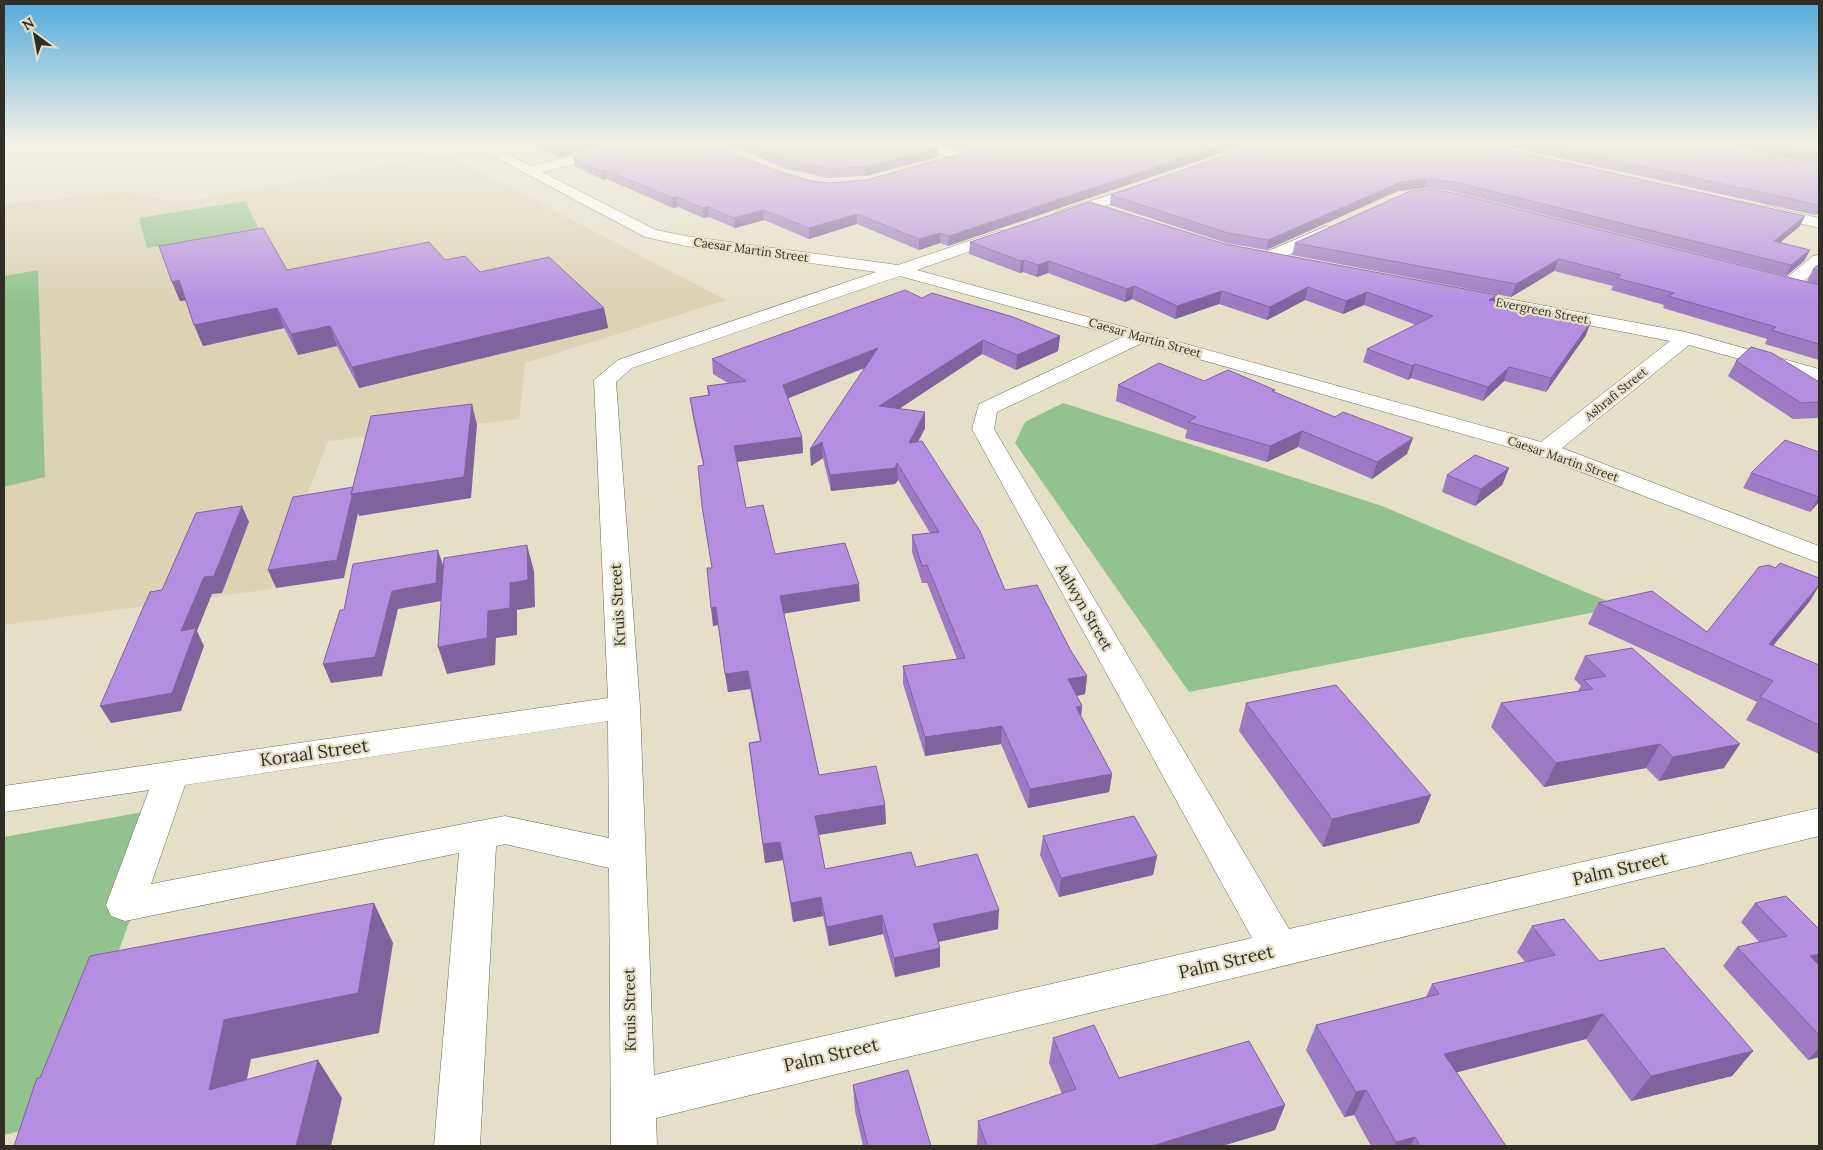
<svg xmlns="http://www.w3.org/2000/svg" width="1823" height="1150" font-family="Lora,serif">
	<rect width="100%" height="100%" fill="#e5dfc7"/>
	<polygon fill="#dbd3b4" points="445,154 726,300 525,363 519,419 328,441 271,589 4,625 4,204 128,192 179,203"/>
	<g fill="#92c38e">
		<polygon points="245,201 259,229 147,248 139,218"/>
		<polygon points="38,270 45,477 4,487 4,276"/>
		<polygon points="1063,403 1382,506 1621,607 1189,692 1015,443 1025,422"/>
		<polygon points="171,807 56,1123 4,1135 4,837"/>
	</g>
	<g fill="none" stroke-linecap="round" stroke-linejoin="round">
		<defs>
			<g id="minor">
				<path d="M 465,141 L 482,141 L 531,166 L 636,141 L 661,141 L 660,144 L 542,172 L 656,230 L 686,236 L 898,265 L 998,231 L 1010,231 L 1012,234 L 1010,237 L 917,270 L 1541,442 L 1670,341 L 1471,302 L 1465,301 L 1462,297 L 1465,293 L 1471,292 L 1686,332 L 1819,369 L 1819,381 L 1689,345 L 1562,448 L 1819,546 L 1819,563 L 1537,455 L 1142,343 L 997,412 L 994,429 L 1289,929 L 1819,808 L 1819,836 L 656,1118 L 657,1146 L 611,1146 L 609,868 L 505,844 L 496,846 L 480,1146 L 434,1146 L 459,853 L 125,921 L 111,916 L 106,905 L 149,790 L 4,812 L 4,786 L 608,698 L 594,380 L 618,360 L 876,272 L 686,246 L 645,237 ZM 900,276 L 1122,337 L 979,404 L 972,429 L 1252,938 L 654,1075 L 640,707 L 616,382 L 632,368 ZM 608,721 L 609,838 L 505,816 L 151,884 L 185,785 Z"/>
				<polygon points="904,141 925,141 964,154 966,157 959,161 954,160"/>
				<polygon points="1147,183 1154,187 1152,190 1068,218 1056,218 1054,215 1056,212"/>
				<polygon points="1767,206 1819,218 1819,228 1762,214 1759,211"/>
				<polygon points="1327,226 1333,228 1335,231 1333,234 1273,262 1261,262 1258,258 1261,254"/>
				<polygon points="1819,255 1819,268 1796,288 1784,288 1781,284 1784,280 1813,256"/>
			</g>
		</defs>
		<use href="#minor" stroke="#6e6853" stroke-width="1"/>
		<use href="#minor" fill="#fff" fill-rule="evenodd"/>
	</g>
	<g fill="#9d7ac2">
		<polygon points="526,141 626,141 558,158"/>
		<polygon points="719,141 922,141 938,148 938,157 865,176 828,178 786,169 723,142"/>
		<polygon points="932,141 990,141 959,151"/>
		<polygon points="1005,141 948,246 940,243 919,250 857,224 809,239 764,220 735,228 709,217 704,218 678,207 673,208 607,179 603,180 575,166 573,157 775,170 811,181 830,183 866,180"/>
		<polygon points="1266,141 1805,216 1800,226 1779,243 1810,250 1804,261 1786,276 1451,191 1424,188 1398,191 1266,250 1226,243 1110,205 1111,195"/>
		<polygon points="1483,141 1687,141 1819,167 1819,213 1815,215"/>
		<polygon points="1701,141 1819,141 1819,166"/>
		<polygon points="1410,191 1813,283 1807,281 1813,269 1819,264 1819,360 1765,344 1767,339 1663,308 1664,305 1611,290 1613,286 1554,271 1511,297 1292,255 1295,243"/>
		<polygon points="970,242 1225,244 1497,295 1495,301 1586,335 1546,392 1504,381 1483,401 1411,378 1408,380 1363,362 1367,349 1416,325 1364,305 1343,314 1305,300 1267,320 1219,304 1175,319 1132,299 1125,302 1048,273 1037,277 1023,272 1020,273 969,254"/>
		<polygon points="445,260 480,272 604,308 608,328 359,388 337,346 298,355 284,328 203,346 186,300 180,301 172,282 287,270"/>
		<polygon points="922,298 1060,336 1058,351 1016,370 982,354 899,409 925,428 918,442 1005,590 1071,651 1087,676 1085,694 1077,696 1082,706 1081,716 1112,774 1109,792 1028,808 1001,744 925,756 903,684 903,666 957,659 927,583 922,583 912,552 912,535 930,533 898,480 895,484 831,491 823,458 811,466 810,449 865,368 788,398 802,437 803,453 737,462 746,508 775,554 860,601 784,613 819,775 885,805 886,824 819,835 825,869 916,867 998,929 938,942 940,967 895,977 883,934 829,946 823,916 793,922 783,860 765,863 749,743 760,741 750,689 728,692 718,625 713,626 712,568 702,506 703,465 692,413 690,398 708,395 707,386 728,383 713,374 712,359"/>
		<polygon points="1736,361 1819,382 1819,418 1793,419 1728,376"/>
		<polygon points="1204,381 1275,390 1274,392 1407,454 1372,479 1298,447 1267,462 1185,438 1187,430 1116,401 1118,385"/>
		<polygon points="1819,452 1819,502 1810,512 1743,488 1751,473"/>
		<polygon points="1509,468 1502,485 1475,506 1442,492 1447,475"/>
		<polygon points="1810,601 1773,646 1819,665 1819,754 1746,720 1757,702 1588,624 1598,603 1707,632"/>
		<polygon points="1585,656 1724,768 1659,781 1646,768 1544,787 1491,727 1501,703 1578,691 1581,686 1574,679"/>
		<polygon points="1246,703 1431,795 1419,823 1323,847 1239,731"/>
		<polygon points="1043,836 1157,856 1153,875 1059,897 1040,855"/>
		<polygon points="1755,903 1819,929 1819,1057 1808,1060 1723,966 1737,947 1759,942 1741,922"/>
		<polygon points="1532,926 1599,961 1753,1051 1732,1076 1631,1101 1586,1039 1457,1072 1506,1146 1371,1146 1354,1115 1344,1117 1306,1050 1316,1025 1426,997 1432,984 1525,962 1517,952"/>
		<polygon points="1053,1038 1119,1078 1285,1105 1275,1130 1222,1146 977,1146 978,1121 1062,1094 1049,1063"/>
		<polygon points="853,1085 931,1146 863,1146 855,1111"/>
	</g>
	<g fill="#7f639e">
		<polygon points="588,141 626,141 558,158 556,149"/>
		<polygon points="962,141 990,141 959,151 959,142"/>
		<polygon points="1233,141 1257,141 948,246 949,236"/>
		<polygon points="938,148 938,157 865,176 865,167"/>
		<polygon points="606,170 607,179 603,180 601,171"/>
		<polygon points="1427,179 1424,188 1398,191 1266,250 1268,240 1401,182"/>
		<polygon points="677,197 678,207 673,208 672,198"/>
		<polygon points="708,207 709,217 704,218 703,208"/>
		<polygon points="1819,207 1819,213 1815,215"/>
		<polygon points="763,210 764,220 735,228 734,218"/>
		<polygon points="857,214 857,224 809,239 809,228"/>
		<polygon points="1805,216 1800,226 1769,252 1774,241"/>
		<polygon points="940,233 940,243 919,250 919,239"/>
		<polygon points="1810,250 1804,261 1786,276 1791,265"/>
		<polygon points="1559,259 1554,271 1511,297 1516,284"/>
		<polygon points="1024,260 1023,272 1020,273 1021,261"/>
		<polygon points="1049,261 1048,273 1037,277 1038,265"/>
		<polygon points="179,280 187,300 180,301 172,282"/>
		<polygon points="1134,286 1132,299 1125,302 1127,289"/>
		<polygon points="1308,287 1305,300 1267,320 1270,307"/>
		<polygon points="1222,291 1219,304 1175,319 1177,306"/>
		<polygon points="1367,292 1364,305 1343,314 1346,301"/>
		<polygon points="1497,295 1493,308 1489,300"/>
		<polygon points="277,308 284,328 203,346 194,325"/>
		<polygon points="604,308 608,328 359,388 352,367"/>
		<polygon points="1591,322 1586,335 1546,392 1551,378"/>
		<polygon points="330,326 337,346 298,355 291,334"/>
		<polygon points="1060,336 1058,351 1016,370 1017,355"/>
		<polygon points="983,340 982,354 879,422 879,406"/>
		<polygon points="878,348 879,362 784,400 783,385"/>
		<polygon points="1415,364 1411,378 1408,380 1412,366"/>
		<polygon points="1509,367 1504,381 1483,401 1488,387"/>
		<polygon points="472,404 477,425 471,498 359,516 358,513 344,578 276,588 268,570 351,494"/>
		<polygon points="925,412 925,428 909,459 909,443"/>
		<polygon points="1302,431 1298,447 1267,462 1270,446"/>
		<polygon points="802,437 803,453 736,462 734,446"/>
		<polygon points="1413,438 1407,454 1372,479 1377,462"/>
		<polygon points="822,442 823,458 811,466 810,449"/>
		<polygon points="897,463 898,480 895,484 831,491 830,475"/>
		<polygon points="1509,468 1502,485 1475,506 1481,489"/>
		<polygon points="1819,496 1819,502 1810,512"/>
		<polygon points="242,506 249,522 222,593 212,594 197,631 204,646 181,711 111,723 100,706 204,577"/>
		<polygon points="527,545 534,571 535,607 517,610 517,635 496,638 495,665 447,674 438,647 510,583"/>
		<polygon points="438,550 444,568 441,601 398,609 382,676 331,683 323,664 392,591"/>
		<polygon points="859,584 860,601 782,614 780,596"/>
		<polygon points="1819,585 1819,586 1810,601 1756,666 1769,644"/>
		<polygon points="716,607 718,625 713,626 711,608"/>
		<polygon points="748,671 750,689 728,692 725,674"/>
		<polygon points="1087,676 1085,694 1066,698 1068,679"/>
		<polygon points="1082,706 1080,725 1076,707"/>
		<polygon points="1002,726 1001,744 925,756 925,737"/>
		<polygon points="1660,744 1646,768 1544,787 1556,763"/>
		<polygon points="1740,744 1724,768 1659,781 1673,757"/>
		<polygon points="1112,774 1109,792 1028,808 1030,789"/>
		<polygon points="1431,795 1419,823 1323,847 1332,819"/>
		<polygon points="885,805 886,824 817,835 815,816"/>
		<polygon points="780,842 783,860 765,863 763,844"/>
		<polygon points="1157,856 1153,875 1059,897 1061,878"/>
		<polygon points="821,897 823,916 793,922 791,903"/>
		<polygon points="374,903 393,943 379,1033 251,1059 237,1129 209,1090 224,1020"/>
		<polygon points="999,910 998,929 933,943 933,924"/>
		<polygon points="882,915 883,934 829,946 827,927"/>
		<polygon points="940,948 940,967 895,977 894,958"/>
		<polygon points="1819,954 1819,970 1810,956"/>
		<polygon points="1603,1014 1586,1039 1431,1079 1444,1054"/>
		<polygon points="1819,1048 1819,1057 1808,1060"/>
		<polygon points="1753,1051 1732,1076 1631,1101 1651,1076"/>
		<polygon points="318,1060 342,1098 331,1146 296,1146"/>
		<polygon points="1366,1090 1354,1115 1344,1117 1356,1092"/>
		<polygon points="1285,1105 1275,1130 1222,1146 1152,1146"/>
		<polygon points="1415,1137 1410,1146 1394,1146 1396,1142"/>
	</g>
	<g fill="#b68ee1" stroke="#7f639e">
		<polygon points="541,141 588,141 556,149"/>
		<polygon points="641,141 704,141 775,170 811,181 830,183 866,180 1005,141 1233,141 949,236 940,233 919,239 857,214 809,228 763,210 734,218 708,207 703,208 677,197 672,198 606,170 601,171 573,157"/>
		<polygon points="740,141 922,141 938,148 865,167 828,169 785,160"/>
		<polygon points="1266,141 1469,141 1805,216 1774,241 1810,250 1791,265 1454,182 1427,179 1401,182 1268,240 1228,233 1111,195"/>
		<polygon points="1525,141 1687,141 1819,167 1819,205"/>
		<polygon points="1747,141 1819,141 1819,156"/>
		<polygon points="1427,189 1454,193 1819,285 1819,344 1771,330 1776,327 1668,296 1674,293 1616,278 1621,275 1559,259 1516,284 1295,243 1410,191"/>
		<polygon points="1090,202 1225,244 1497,295 1489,300 1591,322 1551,378 1509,367 1488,387 1415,364 1412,366 1367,349 1433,316 1367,292 1346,301 1308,287 1270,307 1222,291 1177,306 1134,286 1127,289 1049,261 1038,265 1024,260 1021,261 970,242"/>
		<polygon points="263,228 287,270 429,242 445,260 465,256 480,272 549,257 604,308 352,367 330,326 291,334 277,308 194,325 179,280 172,282 159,246"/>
		<polygon points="1819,264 1819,271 1813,269"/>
		<polygon points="905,290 922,298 932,293 1013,317 1060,336 1017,355 983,340 879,406 925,412 909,443 922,441 980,531 1005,590 1037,585 1071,651 1087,676 1068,679 1082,706 1076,707 1112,774 1030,789 1002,726 925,737 903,666 965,658 927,565 922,566 912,535 939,532 897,463 895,468 830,475 822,442 810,449 878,348 783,385 802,437 734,446 746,508 763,505 775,554 845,543 859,584 780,596 819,775 876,766 885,805 815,816 825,869 911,852 916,867 977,854 999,910 933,924 940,948 894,958 882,915 827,927 821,897 791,903 780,842 763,844 749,743 761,741 748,671 725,674 716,607 711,608 707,568 712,568 702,506 698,466 704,465 690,398 710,395 707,386 746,381 712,359"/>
		<polygon points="1751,347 1772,353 1819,382 1819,402 1801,403 1736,361"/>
		<polygon points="1159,363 1204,381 1228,370 1275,390 1272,391 1335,417 1343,412 1413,438 1377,462 1302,431 1270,446 1188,422 1196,417 1118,385"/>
		<polygon points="472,404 464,477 351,494 371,416"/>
		<polygon points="1785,440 1819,452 1819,497 1751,473"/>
		<polygon points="1475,455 1509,468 1481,489 1447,475"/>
		<polygon points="353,487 351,494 352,496 337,560 268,570 293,497"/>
		<polygon points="242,506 214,576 204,577 181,631 196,628 172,693 100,706 150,592 162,590 196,513"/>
		<polygon points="527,545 528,580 510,583 510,608 488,611 487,638 438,647 444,558"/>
		<polygon points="438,550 436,583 392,591 375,657 323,664 340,610 344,610 353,564"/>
		<polygon points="1780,563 1819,578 1819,585 1769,644 1819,665 1819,725 1760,697 1773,681 1598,603 1652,591 1707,632 1759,567 1769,565 1775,568"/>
		<polygon points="1632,648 1740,744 1673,757 1660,744 1556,763 1501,703 1593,689 1584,680 1606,676 1585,656"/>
		<polygon points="1336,685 1431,795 1332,819 1246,703"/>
		<polygon points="1134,816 1157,856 1061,878 1043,836"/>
		<polygon points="1786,896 1819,929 1819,954 1810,956 1819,965 1819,1035 1737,947 1787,936 1755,903"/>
		<polygon points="374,903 358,993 224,1020 209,1090 318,1060 296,1146 14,1146 37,1078 40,1078 90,956"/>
		<polygon points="1564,919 1599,961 1664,948 1753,1051 1651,1076 1603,1014 1444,1054 1506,1146 1420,1146 1415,1137 1396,1142 1366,1090 1356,1092 1316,1025 1439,994 1432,984 1555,955 1532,926"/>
		<polygon points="1094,1025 1119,1078 1249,1041 1285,1105 1152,1146 987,1146 978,1121 1076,1089 1053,1038"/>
		<polygon points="908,1070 931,1146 868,1146 853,1085"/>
	</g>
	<linearGradient id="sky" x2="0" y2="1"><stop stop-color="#53aadc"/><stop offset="0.47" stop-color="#f3f1e6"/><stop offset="1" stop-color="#f3f1e6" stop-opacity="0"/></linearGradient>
	<rect width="1823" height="302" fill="url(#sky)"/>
	<g text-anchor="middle" stroke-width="4.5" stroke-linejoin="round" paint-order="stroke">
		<g font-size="12" fill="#302e25" stroke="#e5dfc7">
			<text transform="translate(751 250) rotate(8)" y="4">Caesar Martin Street</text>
			<text transform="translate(1542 311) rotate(11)" y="4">Evergreen Street</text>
			<text transform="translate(1145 338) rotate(16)" y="4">Caesar Martin Street</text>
			<text transform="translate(1616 394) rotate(-39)" y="4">Ashrafi Street</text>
			<text transform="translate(1563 459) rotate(19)" y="4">Caesar Martin Street</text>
		</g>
		<g font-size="15" fill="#302e25" stroke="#e5dfc7">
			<text transform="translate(618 605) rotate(-93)" y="5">Kruis Street</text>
			<text transform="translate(1084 607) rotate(60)" y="5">Aalwyn Street</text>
			<text transform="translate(630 1010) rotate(-91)" y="5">Kruis Street</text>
		</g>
		<g font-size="18" fill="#302e25" stroke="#e5dfc7">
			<text transform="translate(314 753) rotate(-8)" y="6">Koraal Street</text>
			<text transform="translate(1620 869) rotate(-13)" y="6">Palm Street</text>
			<text transform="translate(1226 962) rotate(-13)" y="6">Palm Street</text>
			<text transform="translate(831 1055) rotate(-13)" y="6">Palm Street</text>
		</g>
	</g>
	<rect width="1823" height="1150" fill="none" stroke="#302e25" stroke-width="10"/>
	<g transform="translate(35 35) rotate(328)" stroke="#e5dfc7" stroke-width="4" paint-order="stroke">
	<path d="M0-4L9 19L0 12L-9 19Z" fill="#302e25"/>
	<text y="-8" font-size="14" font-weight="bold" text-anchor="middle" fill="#302e25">N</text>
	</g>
</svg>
